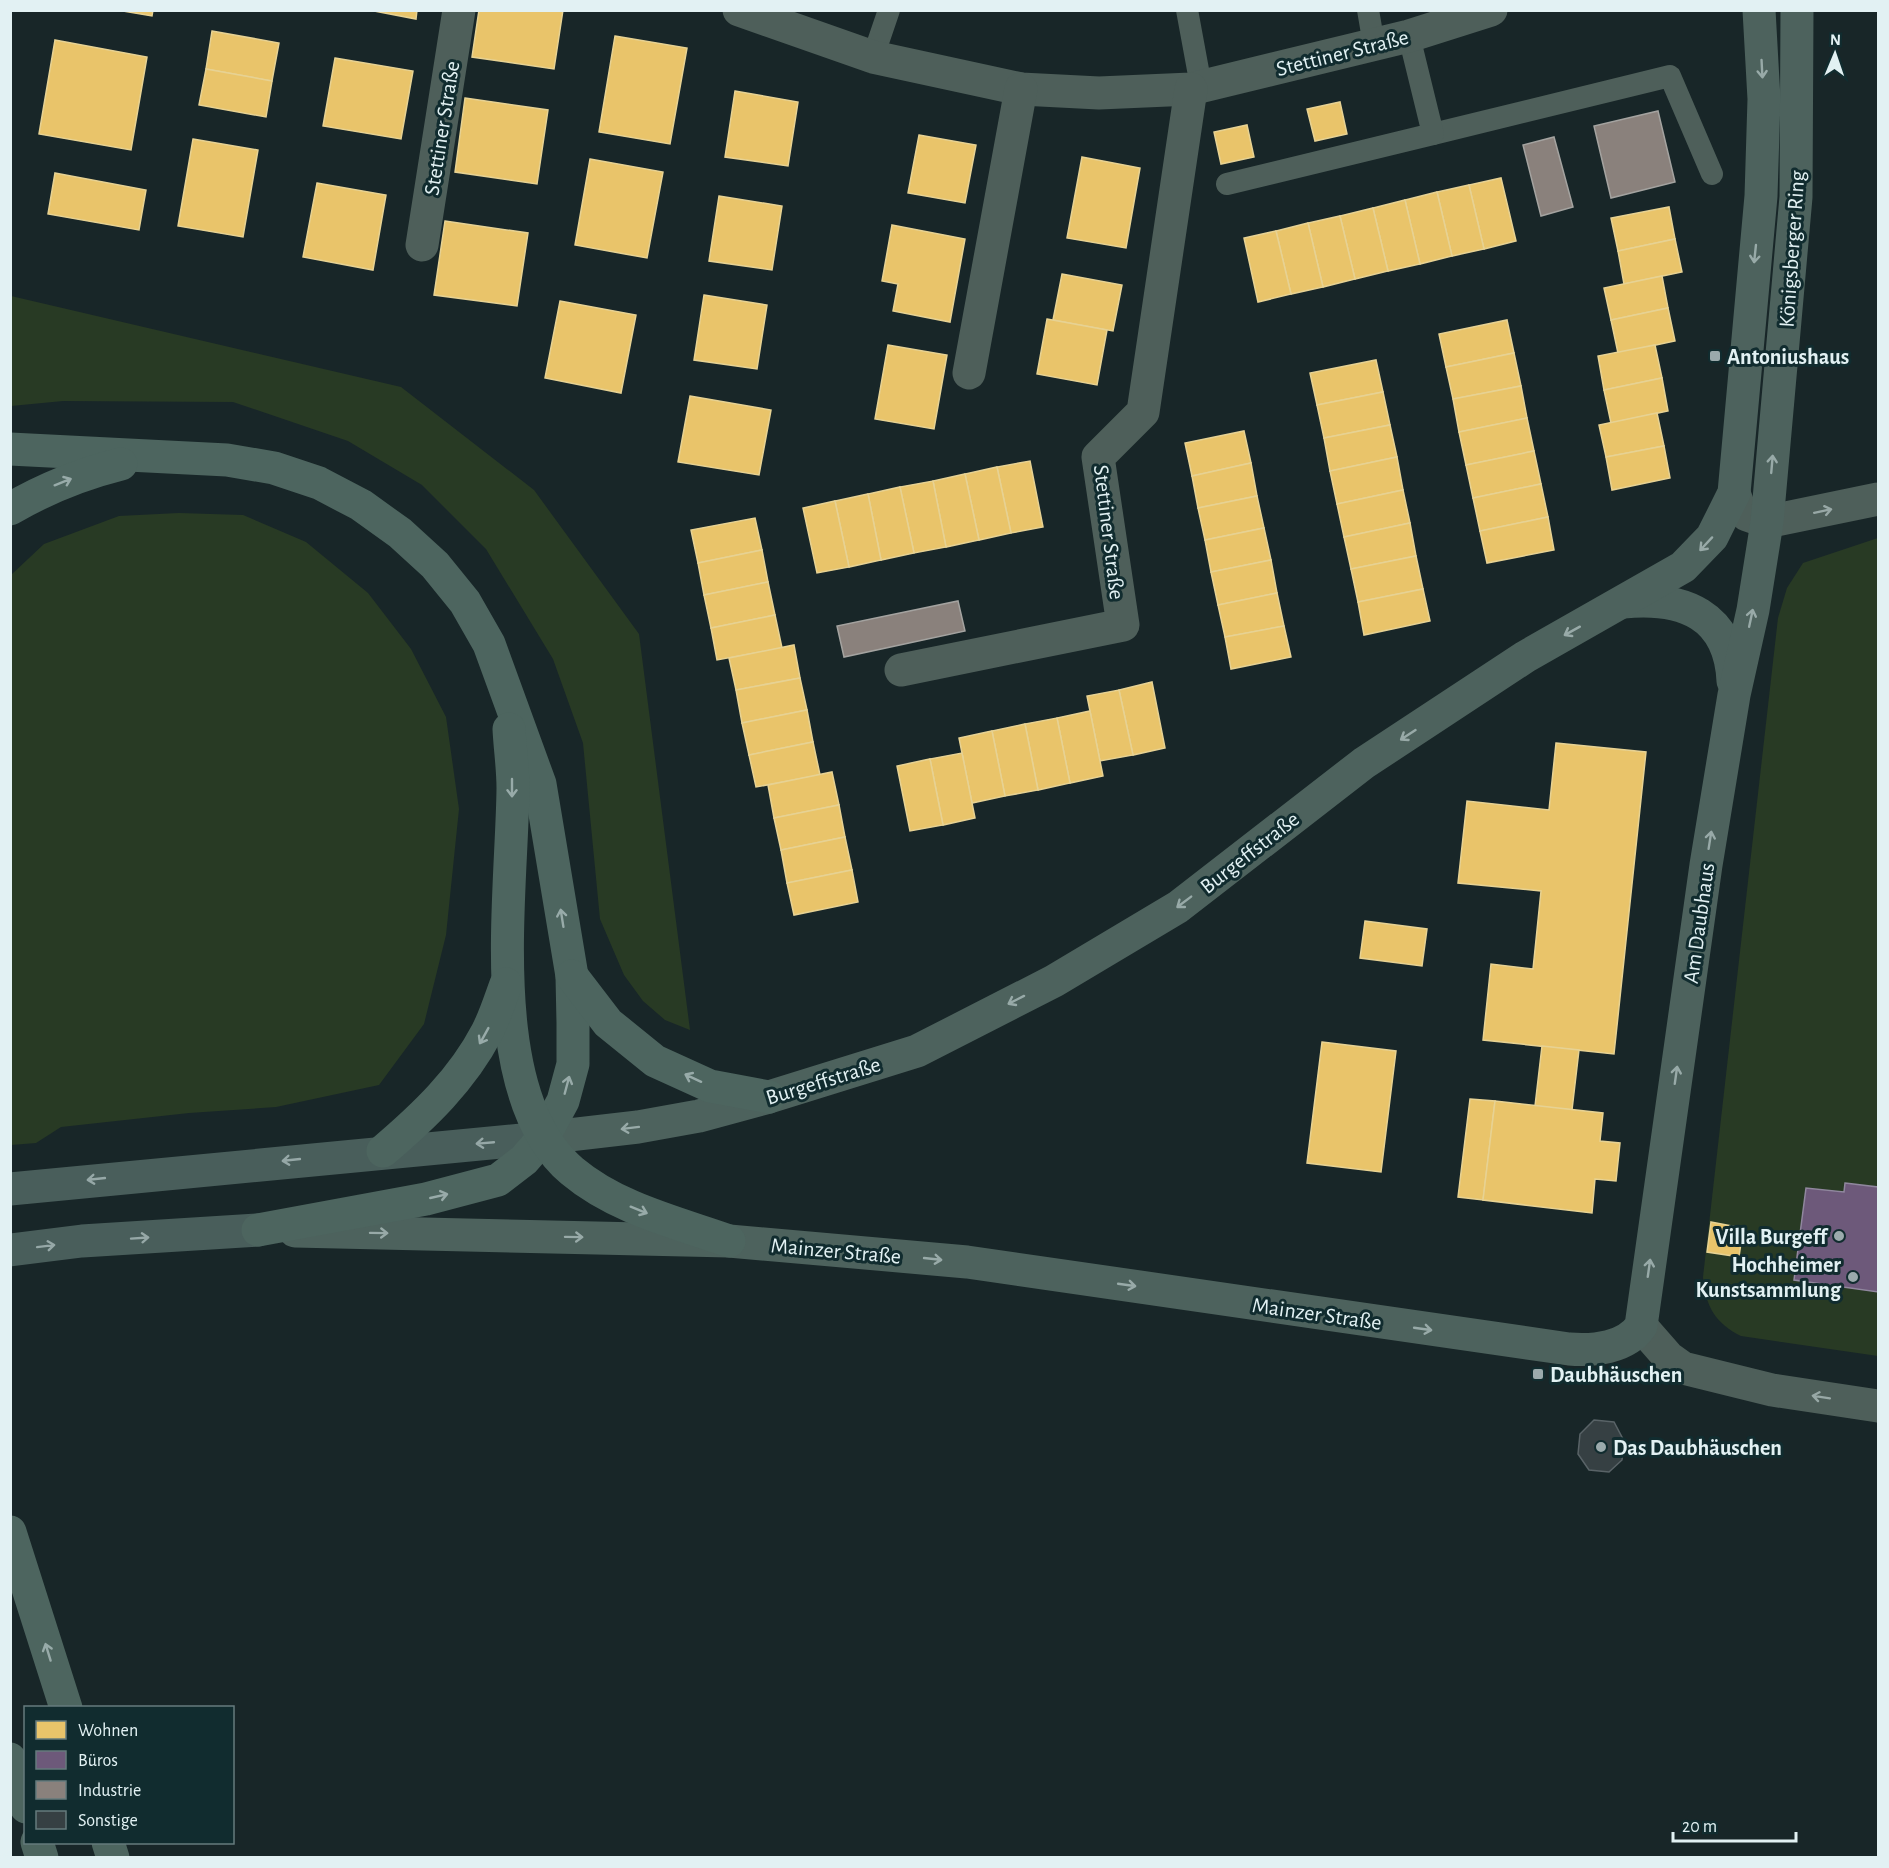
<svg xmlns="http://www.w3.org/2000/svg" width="1889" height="1868" font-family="'Alegreya Sans',sans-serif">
	<rect width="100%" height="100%" fill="#182628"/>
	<g fill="#283a24">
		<polygon points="11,296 401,387 534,490 639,634 690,1030 665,1020 643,1001 624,975 600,919 583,743 553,659 486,549 422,485 348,441 233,402 63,401 11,406"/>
		<polygon points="179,513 243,515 306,542 368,593 411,649 446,717 459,809 446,935 424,1024 379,1085 276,1107 189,1113 61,1127 36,1143 11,1145 11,575 44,544 119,516"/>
		<path d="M 1878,538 L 1878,1356 L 1741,1336 C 1716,1324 1705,1306 1703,1277 L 1778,618 L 1787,588 L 1803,563 Z"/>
	</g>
	<g fill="#e9c46a" stroke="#e7d293" stroke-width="1.5">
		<polygon points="117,10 153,10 152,16"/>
		<polygon points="369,10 417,10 416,19"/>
		<polygon points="479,10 563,10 554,69 472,57"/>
		<polygon points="212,31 279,43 272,81 206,69"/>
		<polygon points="615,36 687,48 670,144 599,132"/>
		<polygon points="55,40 147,57 131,150 39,134"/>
		<polygon points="335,58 413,71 401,139 323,126"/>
		<polygon points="206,69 272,81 266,117 199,105"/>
		<polygon points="735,91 798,102 788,166 725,157"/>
		<polygon points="465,98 548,110 537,184 455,172"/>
		<polygon points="1340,102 1347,134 1315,141 1307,109"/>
		<polygon points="1247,125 1254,157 1221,164 1214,132"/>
		<polygon points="919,135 976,145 965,203 908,193"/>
		<polygon points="193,139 258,150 243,237 178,226"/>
		<polygon points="1082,157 1140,168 1126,248 1067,238"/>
		<polygon points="590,159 663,172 647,258 575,245"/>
		<polygon points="55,173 146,190 139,230 48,214"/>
		<polygon points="1501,178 1516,241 1484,249 1469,185"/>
		<polygon points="317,183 386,195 373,270 303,257"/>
		<polygon points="1469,185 1484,249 1452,256 1437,192"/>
		<polygon points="1437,192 1452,256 1420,264 1405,200"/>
		<polygon points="719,196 782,206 772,270 709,261"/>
		<polygon points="1405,200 1420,264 1388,271 1373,208"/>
		<polygon points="1669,207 1675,239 1618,251 1611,218"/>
		<polygon points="1373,208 1388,271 1355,279 1340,216"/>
		<polygon points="1340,216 1355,279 1323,287 1308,223"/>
		<polygon points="445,221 528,233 517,306 434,295"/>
		<polygon points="1308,223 1323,287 1291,294 1276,231"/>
		<polygon points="892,225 965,239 950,322 893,311 898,284 882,281"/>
		<polygon points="1276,231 1291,294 1258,302 1244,238"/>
		<polygon points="1675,239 1682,272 1624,284 1618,251"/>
		<polygon points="1062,274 1122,285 1113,331 1053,320"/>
		<polygon points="1662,276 1668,308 1611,320 1604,288"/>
		<polygon points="704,295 767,305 757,369 694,360"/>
		<polygon points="560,301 636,315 621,393 545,378"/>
		<polygon points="1668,308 1675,341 1618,353 1611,320"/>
		<polygon points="1047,319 1107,330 1097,385 1037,374"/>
		<polygon points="1507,320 1514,353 1446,367 1439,334"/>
		<polygon points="888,345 947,355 934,429 875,419"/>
		<polygon points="1655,345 1662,378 1604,390 1598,356"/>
		<polygon points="1514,353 1521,386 1453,399 1446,367"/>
		<polygon points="1376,360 1383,392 1317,405 1310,373"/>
		<polygon points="1662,378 1668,411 1611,423 1604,390"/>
		<polygon points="1521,386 1527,418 1459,432 1453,399"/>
		<polygon points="1383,392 1390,425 1324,438 1317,405"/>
		<polygon points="690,396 771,410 759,475 678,462"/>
		<polygon points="1657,413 1664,446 1606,457 1599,425"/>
		<polygon points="1527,418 1534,451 1466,465 1459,432"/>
		<polygon points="1390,425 1397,457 1330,471 1324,438"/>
		<polygon points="1244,431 1251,463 1192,476 1185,443"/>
		<polygon points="1664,446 1670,478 1612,490 1606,457"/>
		<polygon points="1534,451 1541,484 1473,498 1466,465"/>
		<polygon points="1397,457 1403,490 1337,504 1330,471"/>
		<polygon points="1030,461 1043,527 1011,533 997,467"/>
		<polygon points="1251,463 1257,496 1198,508 1192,476"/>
		<polygon points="997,467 1011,533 979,540 965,474"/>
		<polygon points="965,474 979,540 946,547 933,481"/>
		<polygon points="933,481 946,547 914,553 900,487"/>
		<polygon points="1541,484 1548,517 1480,531 1473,498"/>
		<polygon points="900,487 914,553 881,560 868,494"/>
		<polygon points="1403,490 1410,523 1344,537 1337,504"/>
		<polygon points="868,494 881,560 849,567 835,501"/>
		<polygon points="1257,496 1264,528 1205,540 1198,508"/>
		<polygon points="835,501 849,567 817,573 803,508"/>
		<polygon points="1548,517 1554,550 1487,563 1480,531"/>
		<polygon points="755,518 762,550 698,563 691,530"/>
		<polygon points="1410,523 1416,556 1351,569 1344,537"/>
		<polygon points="1264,528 1271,560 1211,572 1205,540"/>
		<polygon points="762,550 768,582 704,595 698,563"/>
		<polygon points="1416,556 1423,589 1358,602 1351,569"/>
		<polygon points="1271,560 1277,593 1218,605 1211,572"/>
		<polygon points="768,582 775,615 711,628 704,595"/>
		<polygon points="1423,589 1430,621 1364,635 1358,602"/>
		<polygon points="1277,593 1284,626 1225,637 1218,605"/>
		<polygon points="775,615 782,648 717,660 711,628"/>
		<polygon points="1284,626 1291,657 1231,669 1225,637"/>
		<polygon points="794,645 800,678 736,690 729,658"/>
		<polygon points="800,678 807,710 742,723 736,690"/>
		<polygon points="1152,682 1165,748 1133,755 1119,690"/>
		<polygon points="1119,690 1133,755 1100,761 1087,696"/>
		<polygon points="807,710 813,742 749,755 742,723"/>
		<polygon points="1090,711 1103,776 1070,783 1057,718"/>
		<polygon points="1057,718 1070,783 1038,790 1025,724"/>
		<polygon points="1025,724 1038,790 1005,796 992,731"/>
		<polygon points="992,731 1005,796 972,803 959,738"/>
		<polygon points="813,742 820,775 756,787 749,755"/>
		<polygon points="1556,743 1646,752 1614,1054 1483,1040 1491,964 1533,969 1541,891 1458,883 1467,801 1549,810"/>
		<polygon points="962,753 975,818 943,825 930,759"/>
		<polygon points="930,759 943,825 910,831 897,766"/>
		<polygon points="832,772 839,805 774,818 768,785"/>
		<polygon points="839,805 845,837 781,850 774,818"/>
		<polygon points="845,837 852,870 787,883 781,850"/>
		<polygon points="852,870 858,902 794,915 787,883"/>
		<polygon points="1365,921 1427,929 1422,966 1360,958"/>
		<polygon points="1322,1042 1396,1051 1381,1172 1307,1163"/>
		<polygon points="1542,1046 1579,1050 1572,1110 1535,1106"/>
		<polygon points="1470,1099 1495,1101 1483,1200 1458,1197"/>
		<polygon points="1495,1101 1603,1113 1600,1141 1620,1143 1616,1181 1595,1179 1592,1213 1483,1200"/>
		<polygon points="1711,1222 1743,1228 1739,1257 1707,1252"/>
	</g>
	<polygon fill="#6d597a" stroke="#90879e" stroke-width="1.5" points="1845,1183 1878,1187 1878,1292 1794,1280 1806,1188 1844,1192"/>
	<g fill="#8a817c" stroke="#a4a3a0" stroke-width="1.5">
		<polygon points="1658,111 1675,182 1611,198 1594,126"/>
		<polygon points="1554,137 1573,207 1541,216 1523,145"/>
		<polygon points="958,601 965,631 844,657 837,626"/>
	</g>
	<polygon fill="#364043" stroke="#596367" stroke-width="1.5" points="1594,1420 1614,1422 1624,1441 1622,1460 1609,1472 1589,1470 1578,1454 1580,1434"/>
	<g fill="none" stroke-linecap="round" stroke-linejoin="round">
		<g stroke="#4e5f5a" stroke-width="22">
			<polyline points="1187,10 1201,86"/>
			<polyline points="1368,10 1374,45"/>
			<polyline points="873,57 889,10"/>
			<polyline points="1433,134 1670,76 1712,174"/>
			<polyline points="1227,184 1433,134 1409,36"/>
		</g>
		<g stroke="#4e5f5a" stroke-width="33">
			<polyline points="739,10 873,57 1021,89 1099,93 1191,89 1409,36 1491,10"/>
			<polyline points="422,245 459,10"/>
			<polyline points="969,373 1021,89"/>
			<polyline points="1734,493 1739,507 1747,515 1767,522 1878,499"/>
			<polyline points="901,670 1123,625 1098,457 1143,412 1191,89"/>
			<polyline points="1641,1326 1669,1358 1683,1368 1772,1390 1878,1406"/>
		</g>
		<g stroke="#4d625d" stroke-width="33">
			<path d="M 1623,602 C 1684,596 1730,615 1733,681"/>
			<polyline points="543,1138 638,1127 699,1116 769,1097 917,1051 1054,981 1178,907 1364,763 1525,657 1683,567 1712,537 1734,493 1761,196 1764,99 1759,10"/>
			<path d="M 295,1231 L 729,1241 L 967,1262 L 1569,1349 C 1594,1351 1626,1348 1641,1326 L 1706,865 L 1734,695 L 1753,610 L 1767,522 L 1796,197 L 1797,10"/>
		</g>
		<g stroke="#495e5b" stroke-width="33">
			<polyline points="10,1189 543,1138"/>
			<polyline points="10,1250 82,1241 258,1230"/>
		</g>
		<g stroke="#4d655f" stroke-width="33">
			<polyline points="10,449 227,460 274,468 319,483 361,505 400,533 435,565 465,602 489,644 540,784 572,976 573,1023 573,1064 563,1101 543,1138 524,1160 498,1180 426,1199 258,1230"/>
			<path d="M 10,509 C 46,488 81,474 121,464"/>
			<path d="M 509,729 C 510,749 513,768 513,788 C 512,895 482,1095 572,1171 C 616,1208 675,1222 729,1241"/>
			<polyline points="572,976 608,1023 655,1061 710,1086 769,1097"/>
			<path d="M 383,1151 C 424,1116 462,1080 487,1032 C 495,1017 500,1000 506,984"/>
			<polyline points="10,1532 66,1708"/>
			<polyline points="10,1759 26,1807"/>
			<polyline points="37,1842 42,1858"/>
			<polyline points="108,1842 113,1858"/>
		</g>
	</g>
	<defs><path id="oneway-shaft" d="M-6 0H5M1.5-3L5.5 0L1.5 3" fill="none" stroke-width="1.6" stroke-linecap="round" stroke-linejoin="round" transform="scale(1.5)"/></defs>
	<g stroke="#98aaa8">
		<use href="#oneway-shaft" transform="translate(1762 69) rotate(87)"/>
		<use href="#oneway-shaft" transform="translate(1755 254) rotate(96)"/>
		<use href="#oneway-shaft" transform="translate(1772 464) rotate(-85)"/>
		<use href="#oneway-shaft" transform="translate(1706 544) rotate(133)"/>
		<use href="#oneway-shaft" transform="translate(1751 618) rotate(-78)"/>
		<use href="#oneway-shaft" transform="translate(1572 631) rotate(151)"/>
		<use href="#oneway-shaft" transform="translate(1408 735) rotate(147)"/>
		<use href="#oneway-shaft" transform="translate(1710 840) rotate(-81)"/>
		<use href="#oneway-shaft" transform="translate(1184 902) rotate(143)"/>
		<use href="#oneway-shaft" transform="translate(1016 1000) rotate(153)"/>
		<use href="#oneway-shaft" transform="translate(1676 1075) rotate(-82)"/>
		<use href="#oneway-shaft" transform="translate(630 1128) rotate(173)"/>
		<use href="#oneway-shaft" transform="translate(379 1233) rotate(1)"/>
		<use href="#oneway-shaft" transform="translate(574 1237) rotate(1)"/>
		<use href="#oneway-shaft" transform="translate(933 1259) rotate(6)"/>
		<use href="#oneway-shaft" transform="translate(1649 1268) rotate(-82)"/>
		<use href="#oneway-shaft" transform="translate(1127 1285) rotate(8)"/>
		<use href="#oneway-shaft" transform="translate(1423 1329) rotate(8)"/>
	</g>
	<g stroke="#98aba9">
		<use href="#oneway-shaft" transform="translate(63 482) rotate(-22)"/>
		<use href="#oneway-shaft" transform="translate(512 788) rotate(90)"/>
		<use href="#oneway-shaft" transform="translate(562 918) rotate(-99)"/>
		<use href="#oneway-shaft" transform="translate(484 1036) rotate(119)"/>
		<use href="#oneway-shaft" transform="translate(693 1078) rotate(-155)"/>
		<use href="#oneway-shaft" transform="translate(567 1085) rotate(-75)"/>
		<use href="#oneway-shaft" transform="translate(439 1196) rotate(-13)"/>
		<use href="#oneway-shaft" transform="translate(639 1210) rotate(22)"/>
		<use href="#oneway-shaft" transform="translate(48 1652) rotate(-107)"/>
	</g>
	<g stroke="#98a8a6">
		<use href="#oneway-shaft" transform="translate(1823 511) rotate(-12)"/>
		<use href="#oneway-shaft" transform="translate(1821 1397) rotate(-171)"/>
	</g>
	<g stroke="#96a8a7">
		<use href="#oneway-shaft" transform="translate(485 1143) rotate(175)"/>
		<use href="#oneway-shaft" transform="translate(291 1160) rotate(174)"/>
		<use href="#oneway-shaft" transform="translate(96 1179) rotate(174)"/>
		<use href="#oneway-shaft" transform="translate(140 1238) rotate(-4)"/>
		<use href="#oneway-shaft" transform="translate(46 1246) rotate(-7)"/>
	</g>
	<g fill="#9baaac" stroke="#112c2f" stroke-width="2">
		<rect x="1709" y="350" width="12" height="12" rx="3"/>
		<circle cx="1839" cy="1236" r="6"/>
		<circle cx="1853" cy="1277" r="6"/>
		<rect x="1532" y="1368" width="12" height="12" rx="3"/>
		<circle cx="1601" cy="1447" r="6"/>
	</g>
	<g text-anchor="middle" stroke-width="6" stroke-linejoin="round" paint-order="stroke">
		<g font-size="22" fill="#e2f1f3" stroke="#112c2f">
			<text transform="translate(1342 52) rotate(-14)" y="8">Stettiner Straße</text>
			<text transform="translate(441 128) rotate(-81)" y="8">Stettiner Straße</text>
			<text transform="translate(1791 249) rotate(-86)" y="8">Königsberger Ring</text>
			<text transform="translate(1110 532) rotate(83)" y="8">Stettiner Straße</text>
			<text transform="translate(1249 852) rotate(-38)" y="8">Burgeffstraße</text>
			<text transform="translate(1698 923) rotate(-82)" y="8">Am Daubhaus</text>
			<text transform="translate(823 1080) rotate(-17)" y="8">Burgeffstraße</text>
			<text transform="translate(836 1250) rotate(5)" y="8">Mainzer Straße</text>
			<text transform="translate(1317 1313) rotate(8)" y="8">Mainzer Straße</text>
		</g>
		<g font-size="22" font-weight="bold" fill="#e2f1f3" stroke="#112c2f" text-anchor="start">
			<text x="1727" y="364">Antoniushaus</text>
			<text x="1827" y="1244" text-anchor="end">Villa Burgeff</text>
			<text x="1841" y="1272" text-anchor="end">Hochheimer<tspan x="1841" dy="25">Kunstsammlung</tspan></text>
			<text x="1550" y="1382">Daubhäuschen</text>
			<text x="1613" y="1455">Das Daubhäuschen</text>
		</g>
	</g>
	<rect width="1889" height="1868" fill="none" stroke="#e2f1f3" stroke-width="24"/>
	<rect x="24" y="1706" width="210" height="138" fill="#112c2f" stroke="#657b7d" stroke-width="1.5"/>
	<rect x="36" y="1721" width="30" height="18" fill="#e9c46a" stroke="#657b7d" stroke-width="1.5"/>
	<text x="78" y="1736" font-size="18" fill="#e2f1f3">Wohnen</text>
	<rect x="36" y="1751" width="30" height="18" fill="#6d597a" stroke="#657b7d" stroke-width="1.5"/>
	<text x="78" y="1766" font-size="18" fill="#e2f1f3">Büros</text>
	<rect x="36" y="1781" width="30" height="18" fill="#8a817c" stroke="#657b7d" stroke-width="1.5"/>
	<text x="78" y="1796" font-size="18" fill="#e2f1f3">Industrie</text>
	<rect x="36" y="1811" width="30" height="18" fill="#364043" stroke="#657b7d" stroke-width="1.5"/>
	<text x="78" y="1826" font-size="18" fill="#e2f1f3">Sonstige</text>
	<g transform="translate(1835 54) rotate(2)" stroke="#112c2f" stroke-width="4.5" paint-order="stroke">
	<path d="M0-4.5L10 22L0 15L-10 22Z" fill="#e2f1f3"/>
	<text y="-9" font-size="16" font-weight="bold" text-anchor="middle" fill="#e2f1f3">N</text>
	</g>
	<path d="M1673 1832v9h123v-9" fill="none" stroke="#e2f1f3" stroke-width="3"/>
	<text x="1682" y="1832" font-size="18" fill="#e2f1f3" stroke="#112c2f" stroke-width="4.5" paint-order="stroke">20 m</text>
</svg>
